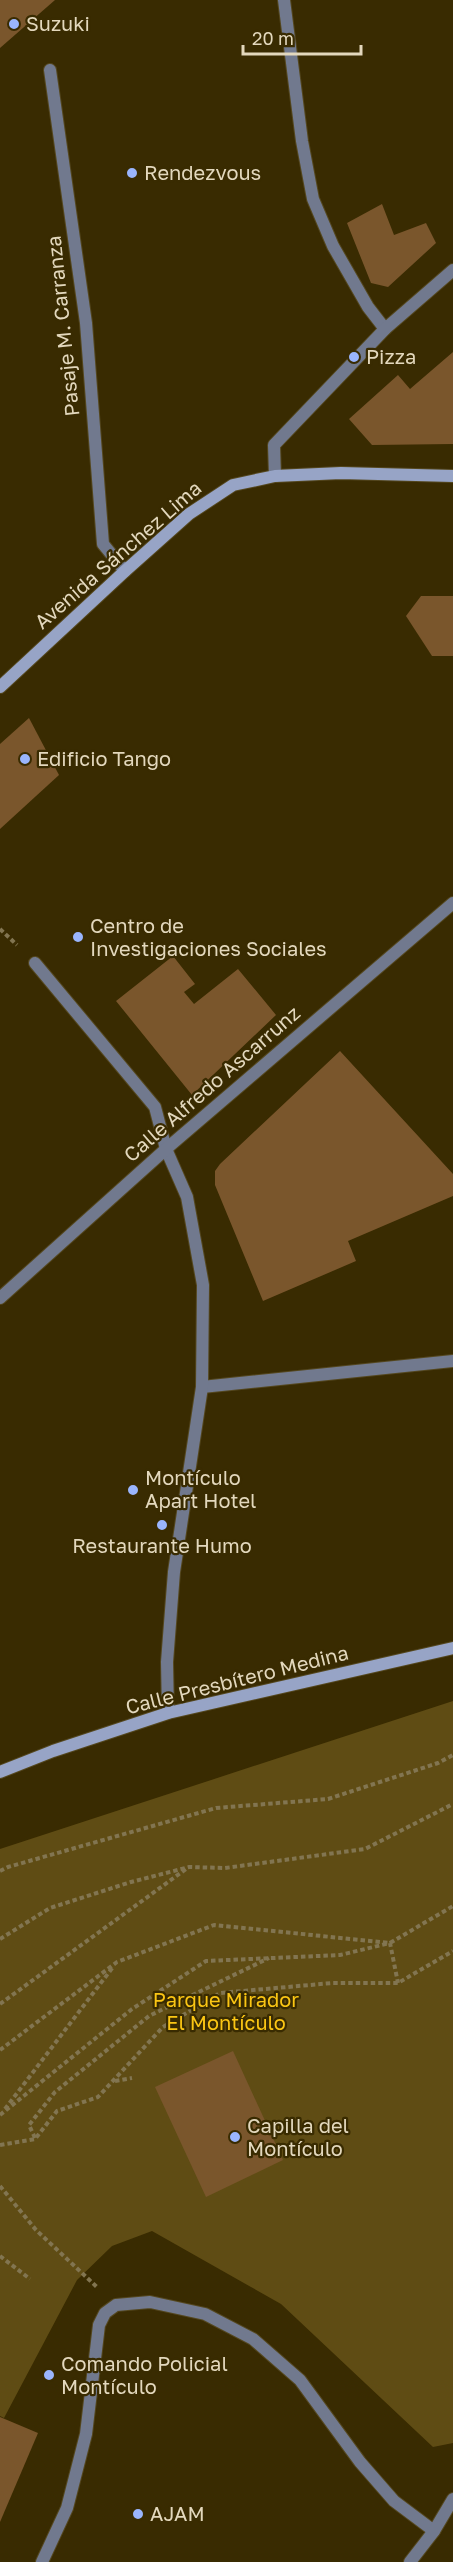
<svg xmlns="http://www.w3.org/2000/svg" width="453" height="2562" font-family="'Golos Text',sans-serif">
	<rect width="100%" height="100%" fill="#392b01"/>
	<polygon fill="#5f4c14" points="453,1701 453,2443 433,2447 281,2304 152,2231 112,2246 77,2280 4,2418 0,2416 0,1849"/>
	<g fill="#7a562c">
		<polygon points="0,0 55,0 0,48"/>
		<polygon points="382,204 394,235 426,223 436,243 388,287 371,283 347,223"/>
		<polygon points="453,352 453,444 372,445 349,419 398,375 410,389"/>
		<polygon points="421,596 453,596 453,656 432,656 406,616"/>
		<polygon points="29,718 59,775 0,829 0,744"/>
		<polygon points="173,956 195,984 184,992 194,1004 238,969 276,1015 192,1095 116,1001"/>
		<polygon points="340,1051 453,1174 453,1196 348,1241 356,1261 263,1301 215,1185 215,1171 220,1164"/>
		<polygon points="233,2051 283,2160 206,2197 155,2087"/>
		<polygon points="0,2417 38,2433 0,2522"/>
	</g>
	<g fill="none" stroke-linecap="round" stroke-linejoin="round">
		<defs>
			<g id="lane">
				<polyline points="284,0 302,141 313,199 333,246 368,307 385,329"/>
				<polyline points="50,70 86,323 103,544 125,571"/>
				<polyline points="202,1387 453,1361"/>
			</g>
			<g id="street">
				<polyline points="275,476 274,445 385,329 453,270"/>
				<polyline points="35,963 155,1107 166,1149 187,1197 203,1285 202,1387 174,1572 167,1662 168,1713"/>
				<polyline points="0,1298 166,1149 453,903"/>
				<polyline points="42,2562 67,2508 86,2434 99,2325 105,2313 116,2305 150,2302 205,2314 253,2339 300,2380 360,2462 394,2501 434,2531"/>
				<polyline points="410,2562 434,2531 453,2499"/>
			</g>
			<g id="secondary">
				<polyline points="0,687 125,571 189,514 233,485 275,476 341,473 453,476"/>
				<polyline points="0,1772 53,1751 168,1713 453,1648"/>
			</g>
		</defs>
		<use href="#lane" stroke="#54471f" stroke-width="14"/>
		<use href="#street" stroke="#54471f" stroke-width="14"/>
		<use href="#secondary" stroke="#54471f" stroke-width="14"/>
		<g stroke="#827551" stroke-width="4" stroke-dasharray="4.5 3" stroke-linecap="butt">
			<polyline points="0,929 17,945"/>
			<polyline points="0,1871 8,1867 216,1808 328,1799 438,1763 453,1755"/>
			<polyline points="0,1939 50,1908 131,1882 189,1867 225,1868 365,1849 453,1804"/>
			<polyline points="0,2004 186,1869"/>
			<polyline points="0,2050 117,1962 214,1925 390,1943 453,1906"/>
			<polyline points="115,2081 132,2078"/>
			<polyline points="5,2109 113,1967"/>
			<polyline points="0,2115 132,2009 206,1961 340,1955 390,1943 398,1983"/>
			<polyline points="35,2138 29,2125 55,2092 149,2016 269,1958"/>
			<polyline points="0,2145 35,2139 57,2111 98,2097 163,2027 220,1993 332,1983 398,1983 453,1951"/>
			<polyline points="0,2186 36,2230 98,2288"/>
			<polyline points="0,2256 30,2279"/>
		</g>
		<use href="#lane" stroke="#71798e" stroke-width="12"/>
		<use href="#street" stroke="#71798e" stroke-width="12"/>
		<use href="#secondary" stroke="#97a4c6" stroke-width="12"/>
	</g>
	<g fill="#9ab5fd" stroke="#392b01" stroke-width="2">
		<circle cx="14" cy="24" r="6"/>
		<circle cx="132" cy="173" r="6"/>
		<circle cx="354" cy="357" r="6"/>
		<circle cx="25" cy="759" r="6"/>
		<circle cx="78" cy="937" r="6"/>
		<circle cx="133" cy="1490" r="6"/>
		<circle cx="162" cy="1525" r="6"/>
		<circle cx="235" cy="2137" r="6"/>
		<circle cx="49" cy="2375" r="6"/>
		<circle cx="138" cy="2514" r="6"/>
	</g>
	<g text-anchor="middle" stroke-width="4.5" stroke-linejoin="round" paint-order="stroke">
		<g font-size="20" fill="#e3d8bd" stroke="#392b01" text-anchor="start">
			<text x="26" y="31">Suzuki</text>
			<text x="144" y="180">Rendezvous</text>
			<text x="366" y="364">Pizza</text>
			<text x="37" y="766">Edificio Tango</text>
			<text x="90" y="933">Centro de<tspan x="90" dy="23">Investigaciones Sociales</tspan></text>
			<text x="145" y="1485">Montículo<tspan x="145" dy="23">Apart Hotel</tspan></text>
			<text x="162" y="1553" text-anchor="middle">Restaurante Humo</text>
			<text x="247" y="2133">Capilla del<tspan x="247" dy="23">Montículo</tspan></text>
			<text x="61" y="2371">Comando Policial<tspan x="61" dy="23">Montículo</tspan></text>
			<text x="150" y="2521">AJAM</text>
		</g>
		<g font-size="20" fill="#e3d8bd" stroke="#392b01">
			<text transform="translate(63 326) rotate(-96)" y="7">Pasaje M. Carranza</text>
			<text transform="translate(118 555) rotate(-41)" y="7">Avenida Sánchez Lima</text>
			<text transform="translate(212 1084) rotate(-41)" y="7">Calle Alfredo Ascarrunz</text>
			<text transform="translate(237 1680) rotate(-14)" y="7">Calle Presbítero Medina</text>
		</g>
		<g font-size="20" fill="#fbc614" stroke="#392b01">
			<text x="226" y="2007">Parque Mirador<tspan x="226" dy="23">El Montículo</tspan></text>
		</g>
	</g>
	<path d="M243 45v9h118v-9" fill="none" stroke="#e3d8bd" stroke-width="3"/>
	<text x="252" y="45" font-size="18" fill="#e3d8bd" stroke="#392b01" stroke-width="4.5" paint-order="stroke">20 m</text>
</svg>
